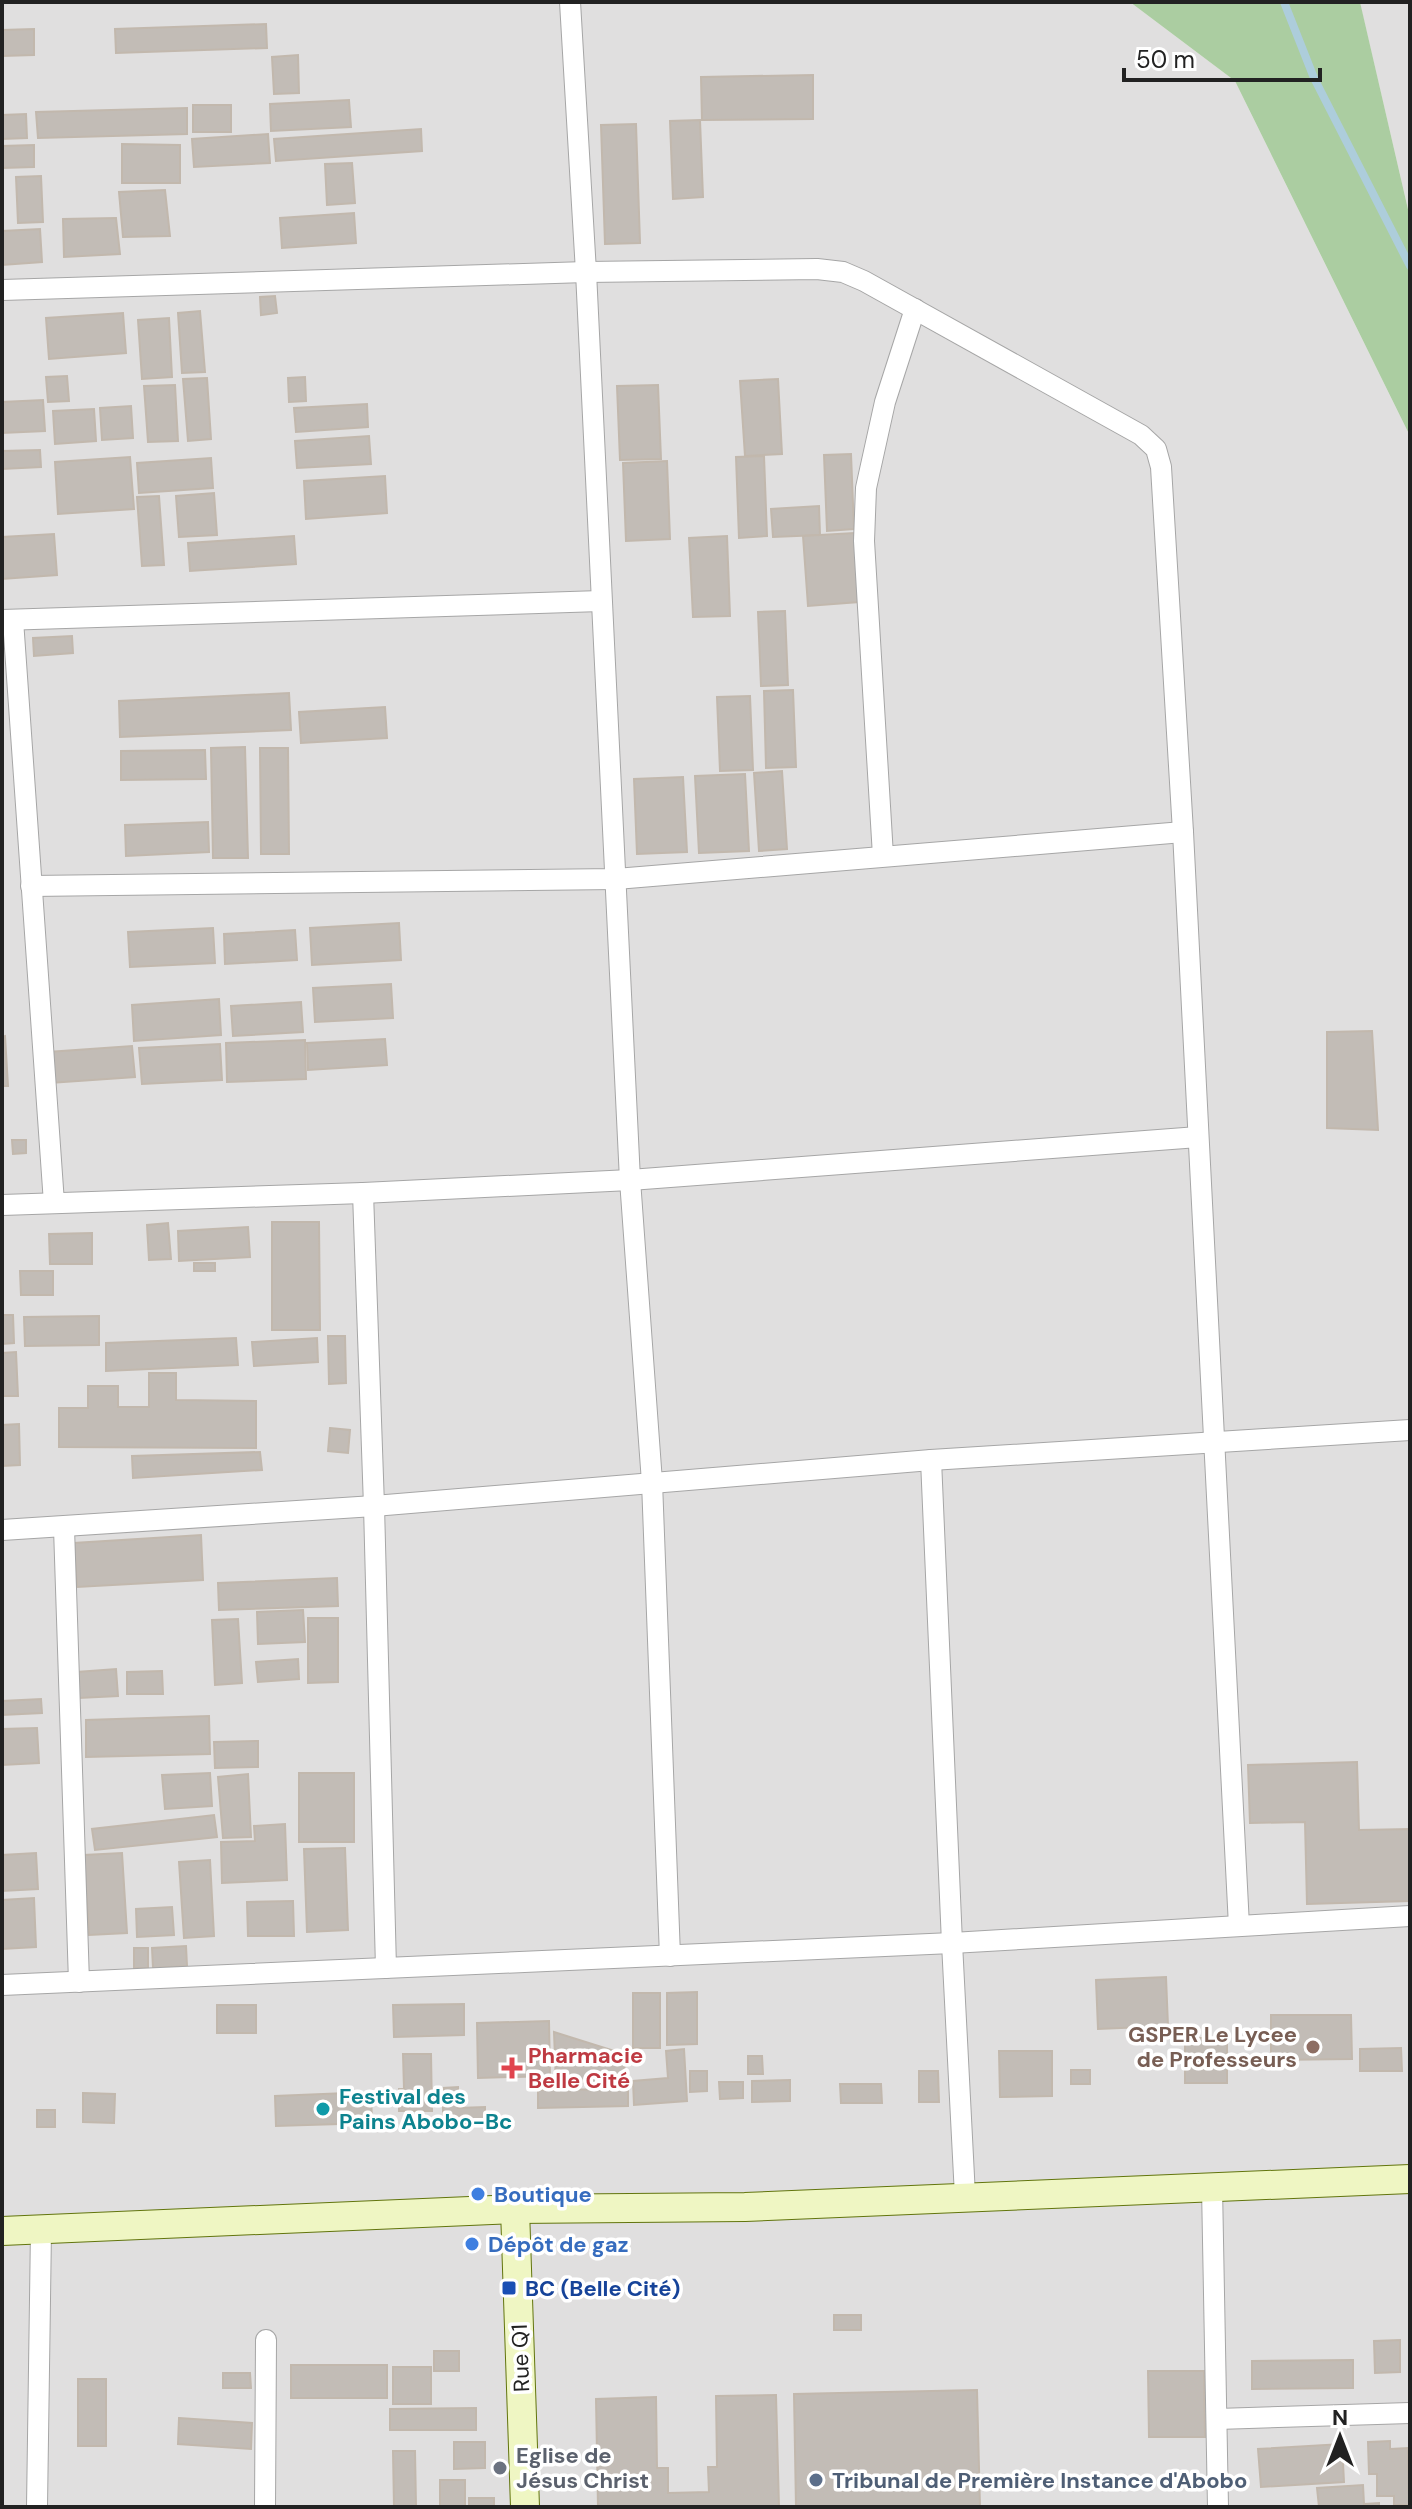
<svg xmlns="http://www.w3.org/2000/svg" width="1412" height="2509" font-family="'DM Sans',sans-serif">
	<rect width="100%" height="100%" fill="#f1efea"/>
	<g fill="#e0dfdf">
		<polygon points="2,2 1130,2 1235,81 1410,436 1410,2507 2,2507"/>
		<polygon points="1360,2 1410,2 1410,218 1360,3"/>
	</g>
	<polygon fill="#abcda1" points="1130,2 1360,2 1410,218 1410,436 1235,81"/>
	<g fill="none" stroke-linecap="round" stroke-linejoin="round">
		<polyline stroke="#adcddb" stroke-width="8" points="1284,2 1314,78 1410,266"/>
	</g>
	<g fill="#c2bcb6" stroke="#c2b8ad" stroke-width="2">
		<polygon points="266,24 267,48 116,53 115,29"/>
		<polygon points="34,29 34,55 2,56 2,30"/>
		<polygon points="298,55 299,93 274,94 272,57"/>
		<polygon points="813,75 813,119 702,120 701,77"/>
		<polygon points="349,100 351,127 271,131 270,104"/>
		<rect x="193" y="105" width="38" height="27"/>
		<polygon points="187,108 187,134 38,138 36,112"/>
		<polygon points="26,114 27,138 2,139 2,115"/>
		<polygon points="700,120 703,197 673,199 670,121"/>
		<polygon points="636,124 640,243 605,244 601,125"/>
		<polygon points="421,129 422,151 276,161 274,139"/>
		<polygon points="268,134 270,163 194,167 192,139"/>
		<polygon points="122,144 180,145 180,183 122,183"/>
		<polygon points="34,145 34,167 2,168 2,146"/>
		<polygon points="352,163 355,203 327,205 325,164"/>
		<polygon points="41,176 43,222 18,223 16,177"/>
		<polygon points="165,190 170,236 123,237 119,192"/>
		<polygon points="354,213 356,243 282,248 280,218"/>
		<polygon points="116,218 120,254 64,257 63,219"/>
		<polygon points="40,229 42,262 2,265 2,231"/>
		<polygon points="275,296 277,313 261,315 260,297"/>
		<polygon points="200,311 205,372 182,373 178,313"/>
		<polygon points="123,313 126,353 49,359 46,318"/>
		<polygon points="169,318 172,377 142,379 138,320"/>
		<polygon points="67,376 69,401 48,402 46,377"/>
		<polygon points="305,377 306,401 289,402 288,378"/>
		<polygon points="207,378 211,439 188,441 183,379"/>
		<polygon points="778,379 782,454 745,456 740,381"/>
		<polygon points="175,385 178,441 148,442 144,386"/>
		<polygon points="658,385 661,459 620,460 617,386"/>
		<polygon points="43,400 45,431 2,433 2,402"/>
		<polygon points="367,404 368,427 296,432 294,408"/>
		<polygon points="131,406 133,438 102,440 100,408"/>
		<polygon points="94,409 96,441 55,444 53,411"/>
		<polygon points="369,436 371,464 297,468 295,441"/>
		<polygon points="40,450 41,467 2,469 2,451"/>
		<polygon points="851,454 854,529 827,531 824,455"/>
		<polygon points="764,456 767,536 739,538 736,457"/>
		<polygon points="130,457 134,509 58,514 55,462"/>
		<polygon points="211,458 213,488 139,493 137,463"/>
		<polygon points="667,461 670,539 626,541 623,463"/>
		<polygon points="385,476 387,513 306,519 304,481"/>
		<polygon points="214,493 217,535 179,537 176,496"/>
		<polygon points="159,496 164,565 142,566 137,497"/>
		<polygon points="819,506 820,535 773,537 771,509"/>
		<polygon points="854,533 859,602 808,606 803,536"/>
		<polygon points="54,534 57,575 2,579 2,537"/>
		<polygon points="294,536 296,564 190,571 188,543"/>
		<polygon points="727,536 730,616 693,617 689,538"/>
		<polygon points="785,611 788,685 761,686 758,612"/>
		<polygon points="72,636 73,653 34,656 33,638"/>
		<polygon points="793,690 796,767 766,768 764,691"/>
		<polygon points="289,693 291,730 120,737 119,701"/>
		<polygon points="750,696 753,770 720,771 717,697"/>
		<polygon points="385,707 387,738 301,743 299,712"/>
		<polygon points="245,747 248,858 213,858 211,748"/>
		<polygon points="260,748 288,748 289,854 261,854"/>
		<polygon points="205,750 206,779 121,780 121,751"/>
		<polygon points="782,771 787,849 759,851 754,773"/>
		<polygon points="745,774 749,851 699,853 695,776"/>
		<polygon points="683,777 687,852 637,854 634,779"/>
		<polygon points="208,822 209,852 126,856 125,825"/>
		<polygon points="399,923 401,960 312,965 310,928"/>
		<polygon points="213,928 215,963 130,967 128,932"/>
		<polygon points="295,930 297,960 225,964 224,934"/>
		<polygon points="391,984 393,1018 315,1022 313,988"/>
		<polygon points="219,999 221,1035 134,1041 132,1005"/>
		<polygon points="301,1002 303,1032 233,1036 231,1006"/>
		<polygon points="1372,1031 1378,1130 1327,1128 1327,1032"/>
		<polygon points="5,1036 8,1086 2,1086 2,1037"/>
		<polygon points="385,1039 387,1065 308,1070 307,1043"/>
		<polygon points="305,1040 306,1079 227,1082 226,1043"/>
		<polygon points="220,1044 222,1080 142,1084 139,1048"/>
		<polygon points="132,1046 135,1077 50,1083 48,1052"/>
		<polygon points="12,1140 26,1140 26,1153 13,1154"/>
		<polygon points="272,1222 319,1222 320,1330 272,1330"/>
		<polygon points="168,1223 171,1259 149,1260 147,1225"/>
		<polygon points="248,1227 250,1257 179,1261 178,1231"/>
		<polygon points="92,1233 92,1264 50,1264 49,1234"/>
		<rect x="194" y="1263" width="21" height="8"/>
		<polygon points="20,1271 53,1271 53,1295 21,1295"/>
		<polygon points="2,1315 13,1315 14,1343 2,1344"/>
		<polygon points="99,1316 99,1345 25,1346 24,1317"/>
		<polygon points="328,1336 345,1336 346,1383 329,1384"/>
		<polygon points="236,1338 238,1365 106,1371 106,1343"/>
		<polygon points="317,1338 318,1362 254,1366 252,1342"/>
		<polygon points="16,1352 18,1396 2,1396 2,1353"/>
		<polygon points="149,1373 176,1373 176,1400 256,1401 256,1448 59,1447 59,1408 88,1408 88,1386 118,1386 118,1407 149,1407"/>
		<polygon points="19,1424 20,1465 2,1466 2,1425"/>
		<polygon points="330,1428 350,1430 348,1453 328,1451"/>
		<polygon points="260,1452 262,1470 133,1478 132,1456"/>
		<polygon points="201,1535 203,1580 77,1587 74,1543"/>
		<polygon points="337,1578 338,1606 219,1610 218,1583"/>
		<polygon points="303,1610 305,1642 258,1644 257,1612"/>
		<polygon points="308,1618 338,1618 338,1682 308,1683"/>
		<polygon points="238,1619 242,1683 215,1685 212,1620"/>
		<polygon points="298,1659 299,1679 258,1682 256,1662"/>
		<polygon points="116,1669 118,1696 79,1698 77,1672"/>
		<polygon points="162,1671 163,1694 127,1694 127,1672"/>
		<polygon points="41,1699 42,1713 2,1715 2,1701"/>
		<polygon points="209,1716 210,1754 86,1757 86,1720"/>
		<polygon points="37,1728 39,1763 2,1765 2,1729"/>
		<polygon points="258,1741 258,1767 215,1768 214,1742"/>
		<polygon points="1357,1762 1359,1830 1410,1829 1410,1901 1307,1904 1305,1822 1250,1823 1248,1765"/>
		<polygon points="210,1773 212,1806 165,1809 162,1775"/>
		<rect x="299" y="1773" width="55" height="69"/>
		<polygon points="248,1774 251,1837 223,1838 218,1777"/>
		<polygon points="214,1815 217,1837 95,1850 92,1829"/>
		<polygon points="285,1824 287,1880 222,1883 221,1842 255,1841 254,1826"/>
		<polygon points="345,1848 348,1930 307,1932 304,1849"/>
		<polygon points="36,1853 38,1889 2,1891 2,1855"/>
		<polygon points="122,1853 127,1933 89,1935 84,1855"/>
		<polygon points="210,1860 214,1936 184,1938 179,1862"/>
		<polygon points="34,1898 36,1947 2,1949 2,1900"/>
		<polygon points="293,1901 294,1936 248,1936 247,1902"/>
		<polygon points="172,1907 174,1935 137,1937 136,1909"/>
		<polygon points="186,1946 187,1966 153,1968 152,1948"/>
		<rect x="134" y="1948" width="14" height="20"/>
		<polygon points="1166,1977 1168,2026 1098,2029 1096,1980"/>
		<polygon points="697,1992 697,2044 667,2045 667,1993"/>
		<rect x="633" y="1993" width="27" height="55"/>
		<polygon points="464,2004 464,2035 394,2037 393,2005"/>
		<rect x="217" y="2005" width="39" height="28"/>
		<polygon points="1271,2015 1351,2015 1352,2059 1271,2060"/>
		<polygon points="549,2021 550,2076 478,2078 477,2023"/>
		<polygon points="554,2032 624,2054 625,2082 556,2084"/>
		<rect x="1185" y="2038" width="42" height="45"/>
		<polygon points="1401,2048 1402,2071 1360,2071 1360,2049"/>
		<polygon points="684,2049 687,2101 634,2105 633,2081 668,2078 666,2051"/>
		<polygon points="999,2051 1052,2051 1052,2096 1000,2097"/>
		<polygon points="403,2054 431,2054 432,2111 399,2111 399,2089 404,2089"/>
		<polygon points="748,2056 762,2056 763,2074 748,2074"/>
		<rect x="1071" y="2070" width="19" height="14"/>
		<polygon points="690,2071 707,2071 707,2091 690,2092"/>
		<polygon points="919,2071 938,2071 939,2102 919,2102"/>
		<polygon points="790,2080 790,2101 752,2102 752,2081"/>
		<polygon points="719,2082 743,2082 743,2098 720,2099"/>
		<polygon points="840,2084 881,2084 882,2103 841,2103"/>
		<polygon points="458,2087 458,2108 485,2107 485,2121 443,2121 443,2088"/>
		<polygon points="628,2089 628,2106 538,2108 538,2090"/>
		<polygon points="371,2092 372,2123 276,2126 275,2096"/>
		<polygon points="83,2093 115,2094 114,2123 83,2122"/>
		<rect x="37" y="2110" width="18" height="17"/>
		<rect x="834" y="2315" width="27" height="15"/>
		<polygon points="1400,2340 1400,2372 1375,2373 1374,2341"/>
		<rect x="434" y="2351" width="25" height="20"/>
		<polygon points="1353,2360 1353,2388 1252,2389 1252,2361"/>
		<rect x="291" y="2365" width="96" height="33"/>
		<rect x="393" y="2367" width="38" height="37"/>
		<polygon points="1148,2371 1204,2371 1205,2437 1149,2437"/>
		<polygon points="223,2373 250,2373 251,2388 223,2388"/>
		<rect x="78" y="2379" width="28" height="67"/>
		<polygon points="977,2390 980,2507 796,2507 794,2394"/>
		<polygon points="776,2395 779,2507 598,2507 596,2399 656,2397 657,2468 668,2468 668,2493 709,2492 708,2467 717,2467 716,2396"/>
		<polygon points="476,2408 476,2430 390,2430 390,2409"/>
		<polygon points="179,2418 252,2423 251,2449 178,2444"/>
		<polygon points="1390,2441 1390,2449 1408,2448 1409,2505 1394,2505 1394,2496 1377,2496 1377,2474 1369,2474 1368,2442"/>
		<polygon points="454,2442 485,2442 485,2468 454,2469"/>
		<polygon points="1342,2444 1344,2482 1261,2487 1258,2449"/>
		<polygon points="393,2451 415,2451 416,2507 394,2507"/>
		<polygon points="440,2480 465,2480 465,2506 440,2507"/>
		<polygon points="1363,2485 1364,2504 1379,2503 1379,2507 1315,2507 1319,2507 1317,2488"/>
		<rect x="469" y="2498" width="25" height="9"/>
	</g>
	<g fill="none" stroke-linecap="round" stroke-linejoin="round">
		<defs>
			<g id="street">
				<polyline points="570,2 586,272 630,1180 652,1482 670,1956"/>
				<polyline points="2,290 586,272 817,269 843,272 864,281 1141,435 1156,449 1161,467 1183,832 1239,1926"/>
				<polyline points="2,620 601,601"/>
				<polyline points="13,620 54,1203"/>
				<polyline points="883,856 864,541 866,488 885,402 915,309"/>
				<polyline points="31,886 616,879 1183,832"/>
				<polyline points="363,1193 374,1506 386,1968"/>
				<polyline points="2,1205 363,1193 630,1180 1198,1137"/>
				<polyline points="931,1460 952,1943 965,2196"/>
				<polyline points="64,1528 79,1982"/>
				<polyline points="2,1530 374,1506 931,1460 1410,1430"/>
				<polyline points="2,1985 952,1943 1410,1916"/>
				<polyline points="1212,2187 1218,2507"/>
				<polyline points="1217,2419 1410,2413"/>
				<polyline points="37,2507 41,2230"/>
				<polyline points="265,2507 266,2340"/>
			</g>
			<g id="secondary">
				<polyline points="515,2209 525,2507"/>
				<polyline points="2,2231 515,2209 745,2207 1410,2179"/>
			</g>
		</defs>
		<use href="#street" stroke="#a6a6a6" stroke-width="22"/>
		<use href="#secondary" stroke="#62750d" stroke-width="30"/>
		<use href="#street" stroke="#fff" stroke-width="20"/>
		<use href="#secondary" stroke="#eff6c3" stroke-width="28"/>
	</g>
	<circle fill="#8d6e63" stroke="#fff" stroke-width="3" cx="1313" cy="2047" r="8"/>
	<path fill="#e0444e" stroke="#fff" stroke-width="3" d="M508 2056h8v8h8v8h-8v8h-8v-8h-8v-8h8z"/>
	<circle fill="#0f9aa8" stroke="#fff" stroke-width="3" cx="323" cy="2109" r="8"/>
	<g fill="#3f7fe0" stroke="#fff" stroke-width="3">
		<circle cx="478" cy="2194" r="8"/>
		<circle cx="472" cy="2244" r="8"/>
	</g>
	<rect fill="#1a4fb4" stroke="#fff" stroke-width="3" x="501" y="2280" width="16" height="16" rx="4"/>
	<circle fill="#6b7280" stroke="#fff" stroke-width="3" cx="500" cy="2468" r="8"/>
	<circle fill="#5c6f8a" stroke="#fff" stroke-width="3" cx="816" cy="2480" r="8"/>
	<g text-anchor="middle" stroke-width="7" stroke-linejoin="round" paint-order="stroke">
		<g font-size="22" font-weight="bold" fill="#785e54" stroke="#fff" text-anchor="end">
			<text x="1297" y="2042">GSPER Le Lycee<tspan x="1297" dy="25">de Professeurs</tspan></text>
		</g>
		<g font-size="22" font-weight="bold" fill="#be3a42" stroke="#fff" text-anchor="start">
			<text x="528" y="2063">Pharmacie<tspan x="528" dy="25">Belle Cité</tspan></text>
		</g>
		<g font-size="22" font-weight="bold" fill="#0d838f" stroke="#fff" text-anchor="start">
			<text x="339" y="2104">Festival des<tspan x="339" dy="25">Pains Abobo-Bc</tspan></text>
		</g>
		<g font-size="22" font-weight="bold" fill="#366cbe" stroke="#fff" text-anchor="start">
			<text x="494" y="2202">Boutique</text>
			<text x="488" y="2252">Dépôt de gaz</text>
		</g>
		<g font-size="22" font-weight="bold" fill="#164399" stroke="#fff" text-anchor="start">
			<text x="525" y="2296">BC (Belle Cité)</text>
		</g>
		<g font-size="22" fill="#222" stroke="#fff">
			<text transform="translate(520 2358) rotate(-92)" y="8">Rue Q1</text>
		</g>
		<g font-size="22" font-weight="bold" fill="#5b616d" stroke="#fff" text-anchor="start">
			<text x="516" y="2463">Eglise de<tspan x="516" dy="25">Jésus Christ</tspan></text>
		</g>
		<g font-size="22" font-weight="bold" fill="#4e5e75" stroke="#fff" text-anchor="start">
			<text x="832" y="2488">Tribunal de Première Instance d'Abobo</text>
		</g>
	</g>
	<rect width="1412" height="2509" fill="none" stroke="#222222" stroke-width="8"/>
	<g transform="translate(1340 2437)" stroke="#ffffff" stroke-width="6" paint-order="stroke">
	<path d="M0-6L14 30L0 20L-14 30Z" fill="#222222"/>
	<text y="-12" font-size="22" font-weight="bold" text-anchor="middle" fill="#222222">N</text>
	</g>
	<path d="M1124 68v12h196v-12" fill="none" stroke="#222222" stroke-width="4"/>
	<text x="1136" y="68" font-size="24" fill="#222222" stroke="#ffffff" stroke-width="6" paint-order="stroke">50 m</text>
</svg>
